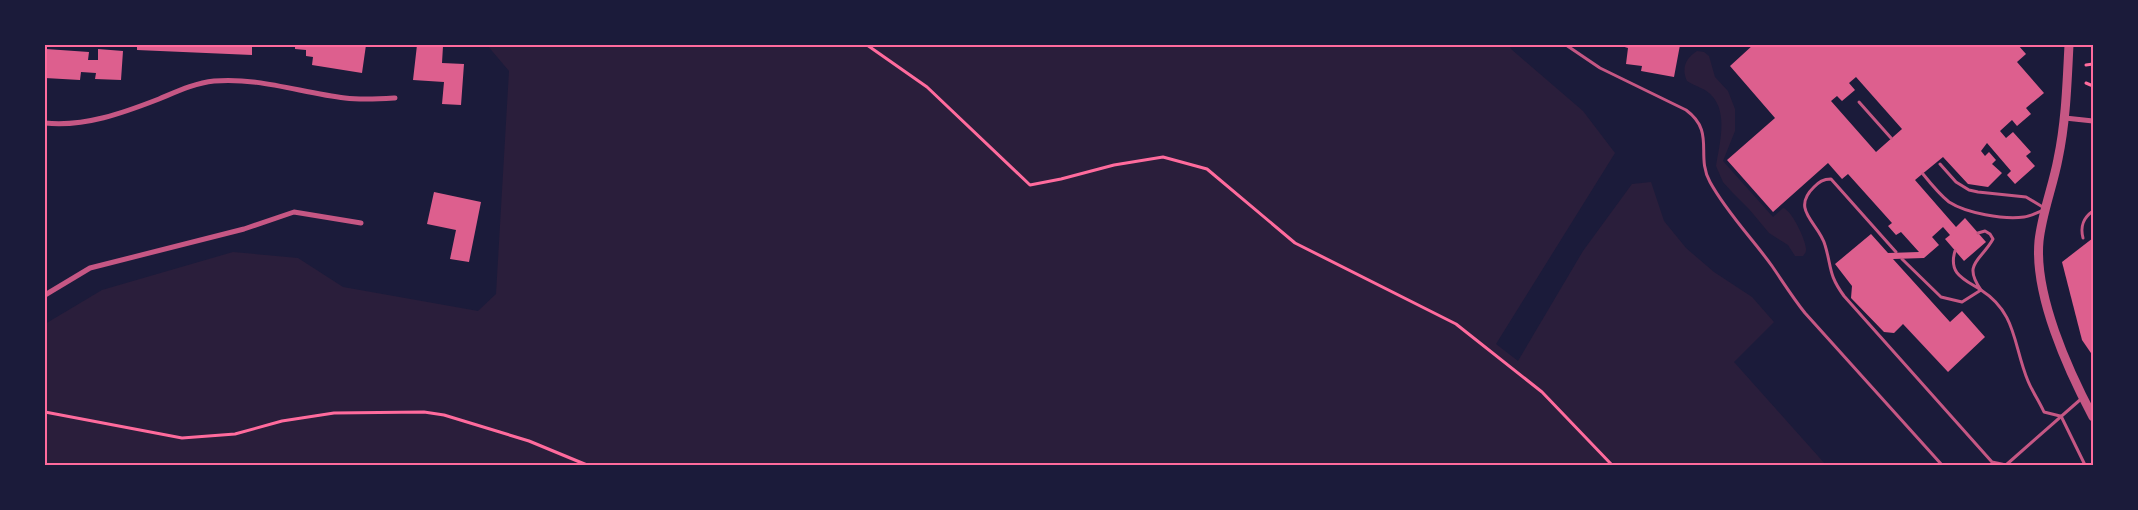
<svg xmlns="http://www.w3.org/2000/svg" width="2138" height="510" font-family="Karla,sans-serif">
	<rect width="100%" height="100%" fill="#1b1b3a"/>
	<g fill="#2a1e3b">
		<polygon points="487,45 1509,45 1511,49 1583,111 1615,153 1496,344 1518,361 1583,251 1632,184 1651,182 1664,221 1686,248 1714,272 1752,297 1774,322 1734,362 1826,465 45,465 45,324 102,290 233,252 298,258 343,287 478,311 496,294 509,71"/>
		<path d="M 1697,51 L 1704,52 L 1709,56 L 1715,77 L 1728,91 L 1735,109 L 1735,131 L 1723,161 L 1773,217 L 1783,208 C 1791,209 1806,240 1806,249 C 1806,253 1805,253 1803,256 L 1795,256 L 1788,245 L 1769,233 L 1749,209 L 1732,192 L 1723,182 L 1716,166 C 1719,146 1728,115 1713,97 C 1706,88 1696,87 1687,81 C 1681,68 1686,58 1697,51 Z"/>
	</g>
	<g fill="#dd5f8e" fill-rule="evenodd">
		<polygon points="137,45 252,45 252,55 137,50"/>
		<polygon points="295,45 366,45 362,73 312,65 313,57 306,56 306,50 295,49"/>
		<polygon points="417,45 443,46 442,63 464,64 461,105 442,104 444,82 413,80"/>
		<polygon points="1618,45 1680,45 1674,77 1641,71 1642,66 1626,64 1628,48"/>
		<path d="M 1753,45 L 2018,45 L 2026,54 L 2017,62 L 2044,93 L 2026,108 L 2031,114 L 2017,126 L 2012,120 L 2000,131 L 2006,138 L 2013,132 L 2031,152 L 2026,156 L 2035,166 L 2015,184 L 2007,175 L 2011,171 L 1987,143 L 1981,151 L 1985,156 L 1989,152 L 1996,160 L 1992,164 L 2002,173 L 1988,187 L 1968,184 L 1943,157 L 1915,180 L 1956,227 L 1965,218 L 1986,242 L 1964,261 L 1945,239 L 1950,235 L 1943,227 L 1932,237 L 1939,245 L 1924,258 L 1893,259 L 1950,322 L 1962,311 L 1985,337 L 1948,372 L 1903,324 L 1894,333 L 1884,332 L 1851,298 L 1852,286 L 1835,264 L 1871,234 L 1888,253 L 1919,252 L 1901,232 L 1896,235 L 1888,226 L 1892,223 L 1848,174 L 1842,179 L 1828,163 L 1773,212 L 1727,160 L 1775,118 L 1730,66 ZM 1856,77 L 1902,129 L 1876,152 L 1831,101 L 1837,96 L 1842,101 L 1855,90 L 1849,83 Z"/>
		<polygon points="46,49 89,52 88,60 98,60 98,49 123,51 121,80 95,79 96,73 81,72 80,80 45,78"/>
		<polygon points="434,192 481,202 469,262 450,259 456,230 427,224"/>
		<polygon points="2093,238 2093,356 2082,340 2062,262"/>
	</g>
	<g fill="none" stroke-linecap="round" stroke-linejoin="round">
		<g stroke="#ff6b9d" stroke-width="3">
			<polyline points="867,45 927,87 1030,185 1061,179 1114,165 1163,157 1207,169 1295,243 1456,324 1542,392 1612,465"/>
			<polyline points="2086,65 2093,64"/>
			<polyline points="2086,83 2093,86"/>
			<polyline points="45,412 182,438 235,434 282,421 334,413 424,412 444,415 529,441 587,465"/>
		</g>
		<g stroke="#c65784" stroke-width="3">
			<path d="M 1566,45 L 1600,68 L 1686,110 C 1716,132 1695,155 1710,182 C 1727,213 1752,238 1772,266 C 1783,282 1793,298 1805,313 L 1942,465"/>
			<polyline points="1859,102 1891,138"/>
			<path d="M 1923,174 C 1931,184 1939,194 1949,202 C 1966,213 2004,220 2024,217 C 2031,216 2039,212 2046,209 L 2026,197 L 1978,192 L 1969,190 L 1956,182 L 1940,164"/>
			<path d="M 2083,238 C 2080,226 2083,218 2093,211"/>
			<path d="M 1955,251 C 1948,274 1964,279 1981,290 C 1962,263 1981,261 1993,239 L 1990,234 L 1985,231 L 1978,233"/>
			<path d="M 1896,252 L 1831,179 C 1823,179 1819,182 1814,187 C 1790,210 1819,223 1825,245 C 1832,268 1828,274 1844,296 L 1992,462 L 2006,465 L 2081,399"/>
			<path d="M 1902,259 L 1941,297 L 1962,302 L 1981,290 C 2017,313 2013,345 2028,381 C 2032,391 2039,401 2044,412 L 2060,416"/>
			<polyline points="2061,416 2085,465"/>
		</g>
		<g stroke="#c65784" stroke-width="5">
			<polyline points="2065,118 2093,121"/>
			<path d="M 45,123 C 85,127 123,113 159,99 C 176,92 195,83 214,81 C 258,77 302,93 345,98 C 362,100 378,99 395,98"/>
			<polyline points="45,295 90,268 244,229 294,212 361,223"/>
		</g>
		<path stroke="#c65784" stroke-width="9" d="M 2069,45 C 2067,83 2066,121 2058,159 C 2053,186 2042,213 2039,241 C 2034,295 2068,370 2093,417"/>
	</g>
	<rect width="2138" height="510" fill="none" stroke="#1b1b3a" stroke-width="92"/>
	<rect x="46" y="46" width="2046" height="418" fill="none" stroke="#ff6b9d" stroke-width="2"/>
</svg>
